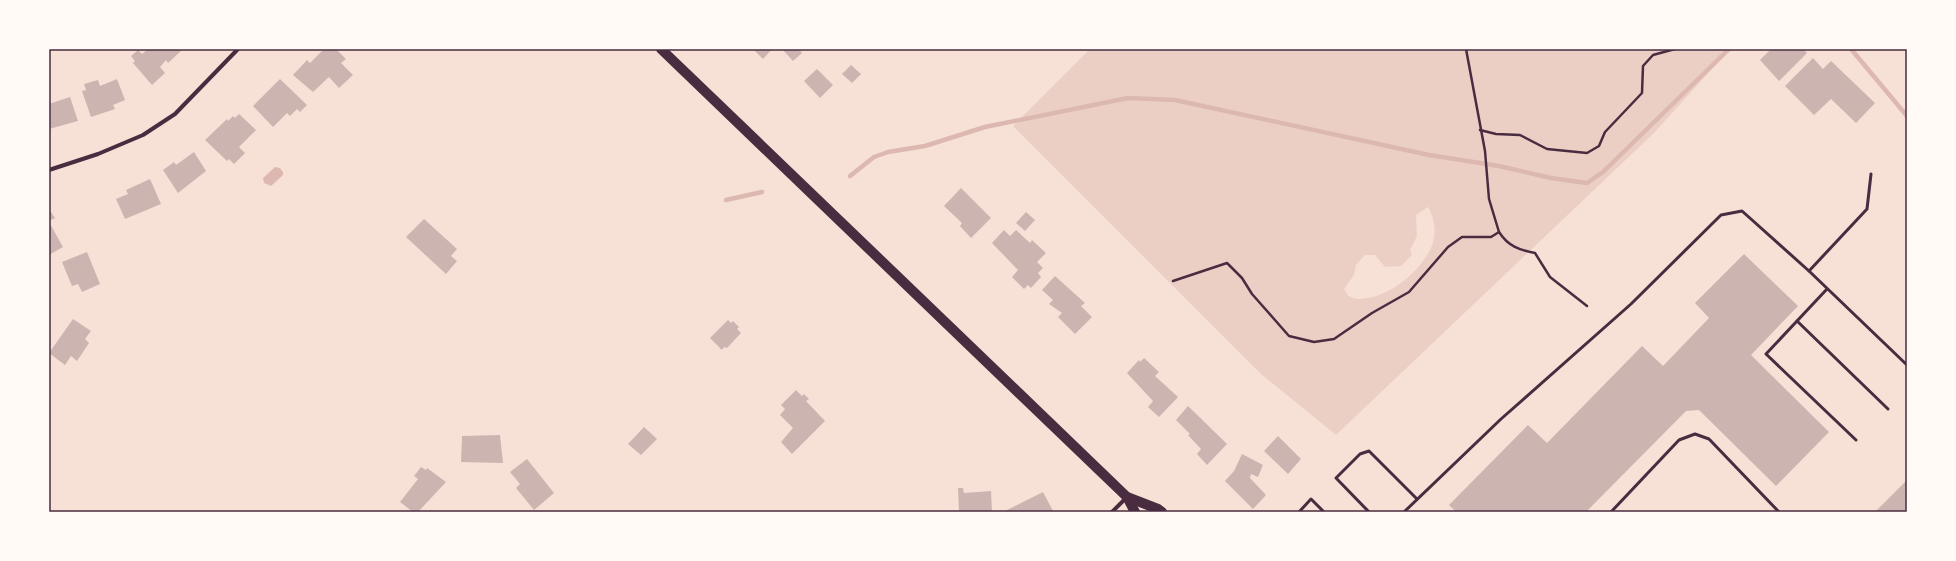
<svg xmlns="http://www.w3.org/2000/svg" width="1956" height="561" font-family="Ubuntu,sans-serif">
	<rect width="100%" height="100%" fill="#f7e1d7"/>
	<path fill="#ebcfc5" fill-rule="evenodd" d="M 1090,49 L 1730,49 L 1654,133 L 1336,435 L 1261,374 L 1013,126 ZM 1428,207 C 1435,219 1437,236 1431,248 C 1419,272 1393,294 1367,298 C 1361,299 1355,300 1349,296 C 1347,295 1346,291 1344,289 L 1354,275 L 1356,265 L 1365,255 L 1375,255 L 1385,267 L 1401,266 L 1412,255 L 1410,250 L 1417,236 L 1416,215 Z"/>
	<polygon fill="#dcb8b0" points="275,167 280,168 283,172 283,175 271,186 264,183 263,178"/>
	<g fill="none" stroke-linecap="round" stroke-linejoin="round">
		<g stroke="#dcb8b0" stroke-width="4.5">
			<polyline points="1851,49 1907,116"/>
			<polyline points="850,176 874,157 888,152 925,146 985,127 1128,98 1175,100 1429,155 1499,166 1551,178 1587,183 1603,172 1729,49"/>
			<polyline points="726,200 762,192"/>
		</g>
	</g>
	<g fill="#ccb4b1">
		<polygon points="148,49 180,49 181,51 168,63 166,60 160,67 165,73 152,85 133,63 135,61 131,56 138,50 142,54"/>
		<polygon points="324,49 336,49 346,59 341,63 353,75 339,88 329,77 313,92 293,75 307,60 310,63"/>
		<polygon points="753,49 772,49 763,59"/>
		<polygon points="782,49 799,49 802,53 793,61"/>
		<polygon points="1771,49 1803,49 1807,53 1779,81 1760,60"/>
		<polygon points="1813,58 1823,69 1831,61 1875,103 1856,123 1831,99 1814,115 1785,86"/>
		<polygon points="851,65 861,74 852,83 842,74"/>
		<polygon points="817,69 833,85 820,98 804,81"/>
		<polygon points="117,79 125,100 113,105 115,109 91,117 82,91 86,90 84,84 98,80 100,86"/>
		<polygon points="280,79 307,105 300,112 297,109 290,116 287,113 273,127 253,106"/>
		<polygon points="70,97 78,121 49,129 49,104"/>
		<polygon points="239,114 256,130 239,147 245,153 234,164 229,159 227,161 205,140 227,119 228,121 233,116 235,118"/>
		<polygon points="194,152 206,171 178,193 163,170 174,162 176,165"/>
		<polygon points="150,179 161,204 125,219 116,199 128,194 126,190"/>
		<polygon points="961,188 991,218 971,238 960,226 962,223 944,206"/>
		<polygon points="51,212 55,218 49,221 49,213"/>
		<polygon points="1026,212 1035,220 1025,231 1016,223"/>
		<polygon points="424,219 457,249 451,256 457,261 446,274 406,237"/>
		<polygon points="49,222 63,247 49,255"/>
		<polygon points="1004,230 1010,236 1016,230 1030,243 1032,240 1046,253 1037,262 1043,268 1038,273 1041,277 1031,288 1028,285 1024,289 1012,277 1018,270 992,243"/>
		<polygon points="87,252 100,284 82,292 78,284 72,286 62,262"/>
		<polygon points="1744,254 1798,306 1751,355 1829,432 1776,486 1699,410 1686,411 1586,512 1456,512 1449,505 1528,425 1547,443 1642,346 1663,366 1709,318 1695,303"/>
		<polygon points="1055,276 1085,303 1081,306 1092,317 1075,334 1058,317 1062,313 1049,304 1053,300 1042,290"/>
		<polygon points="73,319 91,331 85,339 89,343 77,361 71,356 65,365 49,353"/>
		<polygon points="728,320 731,323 733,321 739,327 737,329 741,333 727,348 724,347 722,350 710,338"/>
		<polygon points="1144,358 1159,372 1155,376 1178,397 1159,417 1148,407 1153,401 1127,373 1139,360 1140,362"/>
		<polygon points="796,390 802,396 804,394 809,399 806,401 825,421 792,454 781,442 793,428 780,415 785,409 781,405"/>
		<polygon points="1188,406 1227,444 1207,465 1197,454 1201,449 1188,435 1190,434 1176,420"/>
		<polygon points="644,427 657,439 641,455 628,444"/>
		<polygon points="500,435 503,463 461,462 462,436"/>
		<polygon points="1278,436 1301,459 1288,474 1264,451"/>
		<polygon points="1242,454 1263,465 1258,477 1251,474 1250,478 1266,495 1253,509 1225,481 1234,471"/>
		<polygon points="527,459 554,493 534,510 516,488 520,484 510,472"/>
		<polygon points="421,467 426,470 427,468 446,482 418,512 413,512 400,502 418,479 414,476"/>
		<polygon points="1907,480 1907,512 1875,512"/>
		<polygon points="958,488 963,488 964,493 991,491 992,512 959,512"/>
		<polygon points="1043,492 1053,511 1051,512 1003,512"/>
	</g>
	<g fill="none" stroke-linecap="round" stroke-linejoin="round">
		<g stroke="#4a2c40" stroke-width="2.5">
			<polyline points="1480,130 1496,134 1520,135 1547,149 1587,153 1599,146 1605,132 1642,93 1643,66 1653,55 1675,49"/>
			<path d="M 1499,232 C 1508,246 1519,250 1535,253 L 1550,277 L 1587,306"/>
			<polyline points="1173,281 1227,263 1242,278 1252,294 1289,336 1314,342 1334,339 1372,313 1409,292 1448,247 1462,237 1491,237 1499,232 1489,199 1485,151 1466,49"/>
		</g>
		<g stroke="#4a2c40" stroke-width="3">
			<polyline points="1809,271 1907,365"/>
			<polyline points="1827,289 1766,354 1856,440"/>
			<polyline points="1797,321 1888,409"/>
			<polyline points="1299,512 1311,499 1324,512"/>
			<polyline points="1369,512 1336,478 1360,454 1369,451 1417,499"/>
			<polyline points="1404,512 1501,419 1631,304 1721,215 1742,211 1809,271 1867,209 1871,174"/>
			<polyline points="1611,512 1679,440 1695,434 1709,439 1779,512"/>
		</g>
		<g stroke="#4a2c40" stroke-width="4">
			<polyline points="49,170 98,154 143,135 175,114 238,49"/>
			<polyline points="1112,512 1126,498"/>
		</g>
		<g stroke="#4a2c40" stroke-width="10">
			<polyline points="661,49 1127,497 1135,512"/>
			<polyline points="1127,497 1158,509 1162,512"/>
		</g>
	</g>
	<rect width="1956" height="561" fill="none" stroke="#fffaf5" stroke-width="100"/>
	<rect x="50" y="50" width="1856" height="461" fill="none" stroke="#4a2c40" stroke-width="1.5"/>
</svg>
